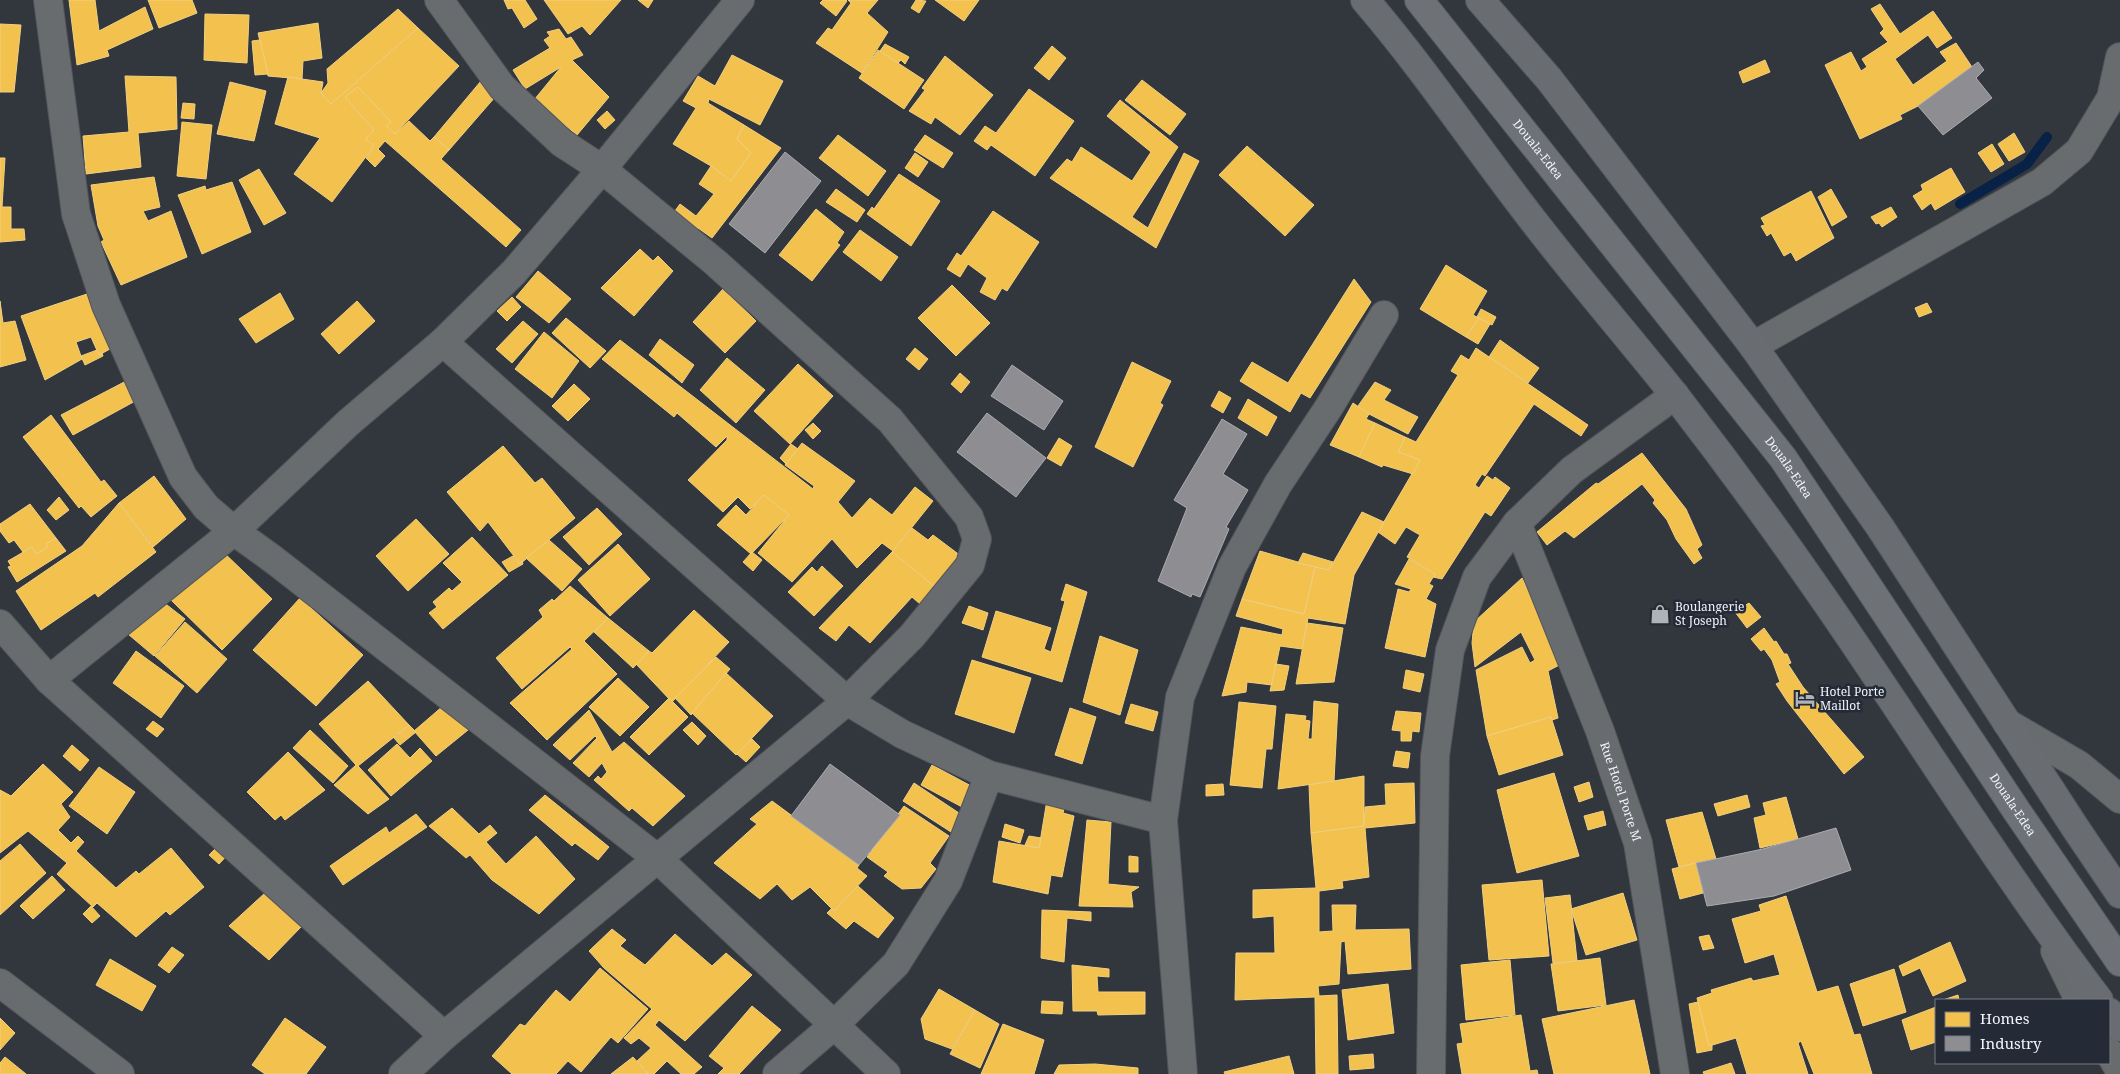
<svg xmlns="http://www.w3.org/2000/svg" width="2120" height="1074" font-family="'Noto Serif',serif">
	<rect width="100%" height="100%" fill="#32363d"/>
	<g fill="#f2c14e" stroke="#f1d082">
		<polygon points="69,0 95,0 99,31 145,7 153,29 107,50 109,56 77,65"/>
		<polygon points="148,0 192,0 197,13 159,28"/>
		<polygon points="504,0 525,0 537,19 524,28 512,8 508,9"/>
		<polygon points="544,0 621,0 590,35 582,26 568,34"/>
		<polygon points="638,0 653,0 648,8"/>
		<polygon points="823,0 846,0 847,1 836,16 820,3"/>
		<polygon points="848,0 878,0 867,13 888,32 862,73 816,43 828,28 832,30 851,3"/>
		<polygon points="916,0 926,1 919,13 911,8"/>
		<polygon points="935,0 979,0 964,21"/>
		<polygon points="1880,4 1900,34 1933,11 1952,38 1937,48 1928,35 1895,59 1913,85 1947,61 1940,52 1956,43 1972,67 1918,106 1900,115 1902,119 1860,139 1825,65 1851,52 1861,71 1867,67 1862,59 1888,42 1880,33 1884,29 1871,9"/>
		<polygon points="398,9 418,28 331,104 321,93 328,83 327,69"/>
		<polygon points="205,14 249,15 247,63 204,60"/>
		<polygon points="318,23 322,58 303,61 302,79 268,76 258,33"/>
		<polygon points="0,24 21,25 14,92 0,92"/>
		<polygon points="418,28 459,66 395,134 386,126 391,122 358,87 345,97 374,130 366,139 374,146 332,202 294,174 320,138 275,124 288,77 323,82 321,93 331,104"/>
		<polygon points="559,29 566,39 571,37 583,55 572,60 609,97 577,135 534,100 561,67 525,89 513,70 550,48 544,40 550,36 547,32"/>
		<polygon points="260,40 268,74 255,75 252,41"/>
		<polygon points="885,44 909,57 905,64 901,60 898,63 880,51"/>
		<polygon points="1052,46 1066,58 1049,80 1034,68"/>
		<polygon points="878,50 924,80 904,109 859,78"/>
		<polygon points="732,55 783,81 760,125 709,99 708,103 744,125 737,139 751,153 731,181 711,166 673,144 696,108 683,101 698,76 715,86"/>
		<polygon points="945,56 993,95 960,135 935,117 931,124 909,111 925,90 922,88"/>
		<polygon points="1765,60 1770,72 1743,83 1739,72"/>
		<polygon points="125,76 176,77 177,129 138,133 141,167 86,174 83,136 129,132"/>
		<polygon points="1142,80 1186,114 1170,135 1125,100"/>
		<polygon points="481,81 496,96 449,150 434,137"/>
		<polygon points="230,82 266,91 254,141 217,134"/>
		<polygon points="358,87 391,122 386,126 395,134 409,121 430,141 434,137 449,150 441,159 521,230 506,247 385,141 378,149 385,156 375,167 366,158 374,146 366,139 374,130 345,97"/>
		<polygon points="1029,89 1074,121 1035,176 991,145 987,150 974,141 985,126 996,133"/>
		<polygon points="1120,100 1178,147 1132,217 1148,228 1184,153 1199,161 1156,248 1050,178 1067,159 1072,162 1081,147 1132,181 1151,152 1107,116"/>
		<polygon points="183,103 195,104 194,119 181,118"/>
		<polygon points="607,111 615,120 605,129 597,120"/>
		<polygon points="182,122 212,125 206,179 177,176"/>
		<polygon points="744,125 781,148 712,238 698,228 694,233 672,215 680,204 696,216 714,194 699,184 711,166 731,181 751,153 737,139"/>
		<polygon points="2014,133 2025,152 2009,161 1998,144"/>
		<polygon points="838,135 886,171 868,196 819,158"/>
		<polygon points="925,135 953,153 943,168 914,150"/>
		<polygon points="1992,144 2004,164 1991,172 1978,153"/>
		<polygon points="1247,146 1314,205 1285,236 1219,175"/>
		<polygon points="915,153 928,162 918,177 905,168"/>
		<polygon points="0,158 5,158 2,207 11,207 11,229 24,229 25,240 0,242"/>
		<polygon points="1951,168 1965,192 1935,210 1931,203 1922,210 1913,196 1923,190 1921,185"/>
		<polygon points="259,169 286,213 264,225 239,180"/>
		<polygon points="899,174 940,201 911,246 867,214 872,207 874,209"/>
		<polygon points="154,177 160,207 143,211 148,221 171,211 187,257 121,285 101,242 104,240 98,226 91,185"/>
		<polygon points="232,182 251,232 202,254 178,195 205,186 206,190"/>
		<polygon points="836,189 865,210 857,222 826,202"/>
		<polygon points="1831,189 1847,217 1832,226 1818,197"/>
		<polygon points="1811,191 1834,238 1796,261 1791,252 1784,256 1771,233 1767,236 1761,226 1765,225 1761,218"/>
		<polygon points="1891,207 1897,217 1882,227 1879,223 1876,224 1871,217"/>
		<polygon points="816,209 844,232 837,243 840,245 812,281 779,255"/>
		<polygon points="993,211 1039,242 1007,291 1002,288 995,300 980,292 987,278 968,264 960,277 947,269 957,253 961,256"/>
		<polygon points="860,230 898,257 881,281 843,252"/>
		<polygon points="640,249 653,261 658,256 673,271 634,316 601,288"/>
		<polygon points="1446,265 1487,291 1473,315 1479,318 1466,337 1420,309"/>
		<polygon points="538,271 571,299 549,323 516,297"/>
		<polygon points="1354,279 1371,302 1310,398 1301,393 1290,412 1240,381 1252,362 1288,383"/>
		<polygon points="952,285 990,323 956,356 918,318"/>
		<polygon points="723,289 756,321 725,353 693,322"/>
		<polygon points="93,292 121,343 99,355 91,337 76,342 82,359 45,380 21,316"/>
		<polygon points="280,293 294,319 256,343 239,319"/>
		<polygon points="512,297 521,307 507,321 497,311"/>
		<polygon points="0,301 3,323 15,321 26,360 0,367"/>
		<polygon points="357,301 375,321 339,354 321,334"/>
		<polygon points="1927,303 1932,312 1919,317 1915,308"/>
		<polygon points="1481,309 1496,317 1492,325 1477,317"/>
		<polygon points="566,318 606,351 590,368 552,333"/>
		<polygon points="1479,318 1490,324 1478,344 1466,337"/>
		<polygon points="523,321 538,334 512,363 496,349"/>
		<polygon points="544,332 579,361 552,398 515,369"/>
		<polygon points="660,339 694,365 682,383 649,355"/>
		<polygon points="620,340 813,489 814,486 785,465 802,443 855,481 838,502 852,518 870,498 892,515 915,487 933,501 893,551 882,543 857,568 832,539 792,582 758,553 789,515 764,495 750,509 738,497 723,512 688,480 727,440 727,436 716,447 677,413 674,417 602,359"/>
		<polygon points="1500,340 1539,368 1528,383 1489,357"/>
		<polygon points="915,348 928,359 919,370 906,359"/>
		<polygon points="1476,348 1588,425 1581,436 1534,404 1485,476 1482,474 1475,485 1479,488 1487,476 1493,480 1495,477 1510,488 1491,516 1485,512 1442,579 1433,577 1435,574 1407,557 1420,535 1406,527 1395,544 1378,532 1420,460 1398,452 1405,437 1416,442 1458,375 1451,371 1461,355 1469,360"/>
		<polygon points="97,350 99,355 102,353 103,356 85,365 81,356"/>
		<polygon points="727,358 765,390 736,423 700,390"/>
		<polygon points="1132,362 1171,381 1160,403 1163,405 1133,467 1095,447"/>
		<polygon points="798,364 833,396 790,444 754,411"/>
		<polygon points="960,373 970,382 961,393 951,384"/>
		<polygon points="128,380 139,399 73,435 61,415"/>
		<polygon points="1375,382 1391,390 1384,400 1418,417 1408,434 1369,414 1358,406"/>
		<polygon points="574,384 590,399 568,421 552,406"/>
		<polygon points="1219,391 1231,398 1223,413 1211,406"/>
		<polygon points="1248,399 1277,417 1267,436 1238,418"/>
		<polygon points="1353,403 1369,414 1366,419 1375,423 1359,457 1330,445"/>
		<polygon points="51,415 101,482 104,480 117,496 91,517 81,506 79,508 23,437"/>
		<polygon points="813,423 821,431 813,439 805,430"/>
		<polygon points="1375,423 1405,437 1398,452 1420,460 1413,474 1383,465 1382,467 1359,457"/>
		<polygon points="1059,438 1072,446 1061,466 1047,458"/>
		<polygon points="791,444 798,449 786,464 780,458"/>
		<polygon points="503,446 535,483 542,478 575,518 520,564 488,522 480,531 447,492"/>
		<polygon points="1642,453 1686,509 1702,545 1697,549 1702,558 1694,564 1676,539 1667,520 1653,503 1655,500 1642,484 1574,538 1565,531 1547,545 1537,532 1596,483 1598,484"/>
		<polygon points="154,476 186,519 153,547 119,503"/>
		<polygon points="764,495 789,515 751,554 717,525 736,505 746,515"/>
		<polygon points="59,497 69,510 56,520 47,510"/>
		<polygon points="119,503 156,552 98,597 95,593 41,630 16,591 82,546"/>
		<polygon points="30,504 56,538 46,544 48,547 36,554 32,547 23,552 14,540 9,543 0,531 0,524"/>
		<polygon points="597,508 622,534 589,565 563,537"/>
		<polygon points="1362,512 1384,522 1354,575 1345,624 1308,618 1302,649 1280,646 1272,685 1247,682 1246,692 1222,696 1241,627 1282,635 1283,629 1236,616 1242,599 1304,614 1315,567 1329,570"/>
		<polygon points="416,519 449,554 408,591 376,556"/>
		<polygon points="912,528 928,540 933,535 961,556 935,587 892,552"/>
		<polygon points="472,537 508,575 443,629 429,613 437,607 433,602 449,588 452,591 462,582 443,563"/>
		<polygon points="56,538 66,551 17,582 8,567 11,566 8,561 32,547 36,554 48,547 46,544"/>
		<polygon points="549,540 582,569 562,591 526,558"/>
		<polygon points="618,544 650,579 610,616 578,580"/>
		<polygon points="219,548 272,599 222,650 170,599"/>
		<polygon points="1260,551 1315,567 1304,614 1242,599"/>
		<polygon points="752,552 762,560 753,571 743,562"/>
		<polygon points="892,552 935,587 920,604 912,597 870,643 849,625 836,641 819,628"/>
		<polygon points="1303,553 1333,562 1329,570 1298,563"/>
		<polygon points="513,556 520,564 522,561 523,564 509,572 502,562"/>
		<polygon points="1409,559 1435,574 1429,584 1433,586 1426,599 1436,604 1425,657 1385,648 1398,589 1409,592 1411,589 1395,584"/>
		<polygon points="822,566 843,586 814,616 788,592 812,567 817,572"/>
		<polygon points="1522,578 1565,662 1548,671 1558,718 1552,720 1551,717 1487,736 1476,670 1522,647 1530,663 1535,660 1521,632 1475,667 1472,643 1474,622"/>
		<polygon points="1066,584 1087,592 1062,682 982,657 996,611 1051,628 1044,649 1051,652 1065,601 1061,600"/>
		<polygon points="570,586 608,618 584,641 617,674 547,740 510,703 572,649 570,647 522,689 496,658 543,617 539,610 552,599 554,601"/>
		<polygon points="158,598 185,619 154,656 128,634"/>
		<polygon points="300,598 363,655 316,706 253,650"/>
		<polygon points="1749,603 1761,617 1747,628 1735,612"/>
		<polygon points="969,606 988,613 983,630 962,623"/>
		<polygon points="694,610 729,642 672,702 636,664 649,651 652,653"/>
		<polygon points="608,618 649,651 633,668 594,632"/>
		<polygon points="185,622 227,659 197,693 155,656"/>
		<polygon points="1307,623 1343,628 1334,682 1296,684"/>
		<polygon points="1764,628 1774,642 1776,641 1784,654 1787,654 1791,663 1788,664 1803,687 1864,757 1844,774 1787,701 1776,684 1780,682 1772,660 1764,649 1761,651 1751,639"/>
		<polygon points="1100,636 1138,650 1120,715 1083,702"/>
		<polygon points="136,651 184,686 161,718 113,683"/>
		<polygon points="716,657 730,669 691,715 675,698"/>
		<polygon points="972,660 1031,678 1014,733 955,714"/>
		<polygon points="1276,664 1289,666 1284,690 1270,691"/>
		<polygon points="1406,670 1424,674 1420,692 1403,688"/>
		<polygon points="726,673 773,716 736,755 692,713"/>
		<polygon points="618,678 649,707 620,736 589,707"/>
		<polygon points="368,681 409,725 358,766 389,799 368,814 334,785 356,765 319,724"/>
		<polygon points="669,698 688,717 649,755 630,737"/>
		<polygon points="1314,701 1338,704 1334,781 1278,789 1286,714 1306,716 1305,720 1310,721 1308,739 1312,739"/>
		<polygon points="1239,702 1276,706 1272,749 1266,749 1262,788 1230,785"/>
		<polygon points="1131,704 1158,712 1153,731 1125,723"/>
		<polygon points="443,706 468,730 436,756 414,731"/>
		<polygon points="1070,708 1096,717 1082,764 1055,755"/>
		<polygon points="589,710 612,752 624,742 685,796 653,826 632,808 629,811 594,780 598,776 601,779 607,772 602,763 589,777 573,763 597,738 595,736 570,760 553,745"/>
		<polygon points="1396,711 1421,713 1419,732 1412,731 1411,741 1401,741 1401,731 1392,730"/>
		<polygon points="1551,717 1563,755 1499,775 1487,736"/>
		<polygon points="153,721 164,729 157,737 146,729"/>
		<polygon points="692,722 706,736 698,745 683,730"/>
		<polygon points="409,725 416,732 400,745 394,738"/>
		<polygon points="310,730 348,766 333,783 293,748"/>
		<polygon points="752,739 760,747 746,762 737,754"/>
		<polygon points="397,744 410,758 420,748 432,761 391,796 368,770"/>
		<polygon points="72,745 89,760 80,771 63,756"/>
		<polygon points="1396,751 1410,753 1408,768 1393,766"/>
		<polygon points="288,752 325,790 285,820 281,815 275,820 247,792"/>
		<polygon points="43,764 73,792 61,804 70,817 58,830 71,843 78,836 84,842 76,851 116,888 136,871 139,874 171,848 204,887 170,915 166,911 136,937 97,903 93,907 57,874 67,863 28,831 0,853 0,790 11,796"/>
		<polygon points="932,765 973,787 962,807 921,785"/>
		<polygon points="99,767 135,792 107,834 69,806"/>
		<polygon points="1554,773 1579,856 1517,873 1497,790"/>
		<polygon points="1364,776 1364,826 1311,833 1309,785"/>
		<polygon points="1589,782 1593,797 1579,802 1574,787"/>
		<polygon points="914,783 962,815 951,832 903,801"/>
		<polygon points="1414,783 1415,823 1365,828 1369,877 1342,881 1343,888 1319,891 1319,932 1333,931 1332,905 1356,905 1355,930 1409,929 1411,969 1348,974 1345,941 1341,942 1339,984 1318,986 1319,996 1337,995 1338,1074 1316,1074 1315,997 1235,1000 1236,953 1275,953 1274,916 1253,918 1253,890 1316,888 1311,833 1364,826 1365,807 1386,805 1385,784"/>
		<polygon points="1223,784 1224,795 1206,796 1206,785"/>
		<polygon points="545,795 609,847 598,860 575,843 572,846 529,810"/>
		<polygon points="1747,795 1750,807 1718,816 1714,804"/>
		<polygon points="1786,797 1798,839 1760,848 1754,818 1766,815 1763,803"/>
		<polygon points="1047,800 1065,804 1063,813 1074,816 1062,877 1051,875 1048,894 993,882 999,841 1039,848"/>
		<polygon points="772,801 859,865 857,868 867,876 834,911 810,887 792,900 777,884 760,899 714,863 757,824 750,819"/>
		<polygon points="904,806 949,836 930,863 936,869 921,888 902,889 884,876 888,872 867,857"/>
		<polygon points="452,808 479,834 490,825 497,833 486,842 506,864 536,836 575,879 539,914 492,880 470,855 466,858 429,826"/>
		<polygon points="1603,811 1606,825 1588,830 1584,816"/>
		<polygon points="1702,812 1716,859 1679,867 1666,820"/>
		<polygon points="416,814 427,827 343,885 330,866 386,827 389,833"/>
		<polygon points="1087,820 1111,822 1108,884 1139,887 1131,892 1133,907 1079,906"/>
		<polygon points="1005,824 1024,830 1020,843 1002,837"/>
		<polygon points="1029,836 1041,838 1039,848 1025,845"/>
		<polygon points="223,841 232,850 219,864 209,855"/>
		<polygon points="20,844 46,873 0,915 0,861"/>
		<polygon points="1129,856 1138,857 1138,872 1129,872"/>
		<polygon points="1696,863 1703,893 1680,899 1672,869"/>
		<polygon points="52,876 65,890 33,919 20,906"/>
		<polygon points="1542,880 1549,956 1489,960 1482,885"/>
		<polygon points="858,886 894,918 878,938 854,921 846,929 827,913 831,909 834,911"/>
		<polygon points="265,893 301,927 269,960 229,926"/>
		<polygon points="1623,893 1637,940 1586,955 1571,909"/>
		<polygon points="1570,895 1577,961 1553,963 1545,898"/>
		<polygon points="1786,896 1817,992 1838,986 1854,1035 1860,1034 1872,1074 1814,1074 1801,1041 1798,1043 1808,1074 1747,1074 1736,1038 1709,1046 1697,998 1712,993 1711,990 1751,978 1753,981 1780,975 1774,954 1745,963 1732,919 1761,911 1759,905"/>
		<polygon points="91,906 100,916 92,923 83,914"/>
		<polygon points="1042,910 1091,912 1091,921 1067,918 1064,962 1041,958"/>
		<polygon points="612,929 626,940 620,946 645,965 675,934 712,966 726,953 752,975 685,1041 659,1020 655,1025 702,1067 694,1074 681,1074 667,1061 654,1074 648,1074 637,1061 651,1048 639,1038 631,1044 624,1038 652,1009 604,968 589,951"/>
		<polygon points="1709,935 1714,948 1703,950 1699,937"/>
		<polygon points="1950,942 1966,981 1933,996 1920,968 1903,976 1899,966"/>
		<polygon points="172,947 184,955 169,973 158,965"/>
		<polygon points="1600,958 1606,1005 1558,1011 1551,964"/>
		<polygon points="110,959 156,986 142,1011 96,985"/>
		<polygon points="1510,960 1515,1015 1466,1020 1461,965"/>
		<polygon points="1072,965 1109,969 1109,977 1097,976 1098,992 1145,992 1145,1014 1098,1015 1097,1011 1073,1011"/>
		<polygon points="600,968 648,1009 618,1043 611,1037 581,1072 568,1061 556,1074 512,1074 492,1056 520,1024 525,1026 556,990 570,1002"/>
		<polygon points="1894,969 1906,1012 1863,1026 1850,984"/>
		<polygon points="1388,984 1394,1033 1348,1040 1342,990"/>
		<polygon points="939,989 975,1010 952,1049 925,1039 921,1019"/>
		<polygon points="1958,995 1959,1000 1943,1000"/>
		<polygon points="1634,1000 1650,1074 1554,1074 1542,1019"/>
		<polygon points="1042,1001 1063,1002 1062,1014 1041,1013"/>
		<polygon points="1698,1002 1709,1046 1712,1045 1712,1050 1697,1053 1689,1004"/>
		<polygon points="752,1006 781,1030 739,1074 718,1074 724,1068 709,1056"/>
		<polygon points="1936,1007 1936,1042 1911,1050 1902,1020"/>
		<polygon points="975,1010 999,1024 980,1068 950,1054"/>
		<polygon points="1521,1015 1530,1071 1537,1070 1538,1074 1462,1074 1457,1044 1463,1043 1460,1024"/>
		<polygon points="0,1018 15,1033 0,1050"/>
		<polygon points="285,1018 326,1047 306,1074 265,1074 252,1065"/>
		<polygon points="1003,1024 1044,1040 1034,1074 981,1074"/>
		<polygon points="1373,1054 1374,1068 1350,1070 1349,1056"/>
		<polygon points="1289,1056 1294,1074 1225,1074 1224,1072"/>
		<polygon points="5,1057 26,1074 0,1074 0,1063"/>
		<polygon points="633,1057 648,1074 611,1074"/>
		<polygon points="1731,1063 1735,1074 1704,1074 1703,1072"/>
		<polygon points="1095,1064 1138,1068 1138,1074 1054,1074 1059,1065"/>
	</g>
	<g fill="#8d8d92" stroke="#abacb2">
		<polygon points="1978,62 1984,70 1976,78 1992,98 1943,135 1918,106"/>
		<polygon points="785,152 821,181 765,253 729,224"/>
		<polygon points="1012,365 1063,401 1044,430 991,396"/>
		<polygon points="987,413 1046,458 1016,497 957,452"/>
		<polygon points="1222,419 1247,434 1223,474 1248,490 1226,527 1229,529 1200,597 1192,594 1191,597 1158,581 1187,508 1174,500"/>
		<polygon points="830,764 900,815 859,865 791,816"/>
		<polygon points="1836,828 1851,870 1774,896 1707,906 1696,863 1763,849"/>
	</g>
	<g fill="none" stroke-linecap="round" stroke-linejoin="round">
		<polyline stroke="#082147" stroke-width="10" points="1960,204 2027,164 2047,137"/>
		<defs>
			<g id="minor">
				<polyline points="48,0 76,214 106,305 183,477 206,507 234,531 274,560 658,859 886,1074"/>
				<polyline points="443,342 847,701 902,734 989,775 1163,820"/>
				<polyline points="1753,346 2042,182 2079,151 2111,98 2120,57"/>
				<path id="s1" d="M 1517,523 L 1600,731 L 1638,843 L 1675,1074"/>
				<polyline points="0,624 49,680 444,1036"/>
				<polyline points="49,680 234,531 348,423 443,342 514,272 602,169 740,0"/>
				<polyline points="2007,723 2079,765 2120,799"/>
				<polyline points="2055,951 2079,1000"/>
				<polyline points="0,983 120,1074"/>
				<polyline points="2109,1052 2120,1071"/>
				<polyline points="403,1074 444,1036 847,701 912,636 970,565 977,539 969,517 890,420 716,263 602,169 562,143 502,87 439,0"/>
				<polyline points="777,1074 833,1026 896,964 948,881 989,775"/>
				<polyline points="1183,1074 1163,820 1180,697 1232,567 1278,484 1329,407 1384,315"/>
				<polyline points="1431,1074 1435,756 1450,650 1477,577 1517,523 1572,470 1675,395"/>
			</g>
			<g id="major">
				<path d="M 1365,0 C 1427,72 1480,153 1539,228 C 1584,286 1631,340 1677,398 C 1725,460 1772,524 1817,589 C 1912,725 1999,868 2099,1000"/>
				<polyline points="1480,0 1549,79 1753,346 1880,527 2076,829 2120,894"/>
				<polyline points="2109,1012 2120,1027"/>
			</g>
			<g id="highway">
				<path id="s2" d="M 1419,0 L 1783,458 L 2016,810 L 2120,962"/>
			</g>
		</defs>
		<use href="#minor" stroke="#51555b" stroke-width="30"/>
		<use href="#major" stroke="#51555b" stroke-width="30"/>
		<use href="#highway" stroke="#51555b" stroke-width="30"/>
		<use href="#minor" stroke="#696c6e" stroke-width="28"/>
		<use href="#major" stroke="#696c70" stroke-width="28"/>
		<use href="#highway" stroke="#6e7277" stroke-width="28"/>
	</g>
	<defs>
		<symbol id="shop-bare" viewBox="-9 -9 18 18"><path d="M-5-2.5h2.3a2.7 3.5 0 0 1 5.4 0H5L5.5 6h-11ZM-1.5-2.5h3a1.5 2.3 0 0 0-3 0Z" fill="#aeb2b9" stroke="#242b36" stroke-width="2.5" paint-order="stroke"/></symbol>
		<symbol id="hotel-bare" viewBox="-9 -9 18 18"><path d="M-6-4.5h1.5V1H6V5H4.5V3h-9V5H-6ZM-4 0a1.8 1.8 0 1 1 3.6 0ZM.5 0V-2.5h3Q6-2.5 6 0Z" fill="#aeb2b9" stroke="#242b36" stroke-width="2.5" paint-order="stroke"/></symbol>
	</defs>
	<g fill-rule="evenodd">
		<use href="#shop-bare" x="1646" y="600" width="28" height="28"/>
		<use href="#hotel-bare" x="1791" y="685" width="28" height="28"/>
	</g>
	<g text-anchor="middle" stroke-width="5" stroke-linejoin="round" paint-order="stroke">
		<g font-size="12" fill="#f0f4fc" stroke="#242b36">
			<text dy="4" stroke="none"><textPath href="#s2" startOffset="191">Douala-Edea</textPath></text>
			<text dy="4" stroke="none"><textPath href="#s2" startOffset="596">Douala-Edea</textPath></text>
			<text dy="4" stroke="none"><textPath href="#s1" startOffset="288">Rue Hotel Porte M</textPath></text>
			<text dy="4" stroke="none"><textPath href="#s2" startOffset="1001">Douala-Edea</textPath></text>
		</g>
		<g font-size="12" fill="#f0f4fc" stroke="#242b36" text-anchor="start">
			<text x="1675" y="611">Boulangerie<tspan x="1675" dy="14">St Joseph</tspan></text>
			<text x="1820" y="696">Hotel Porte<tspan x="1820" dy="14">Maillot</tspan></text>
		</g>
	</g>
	<rect x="1935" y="999" width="175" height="65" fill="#242b36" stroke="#767b85"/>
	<rect x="1945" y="1012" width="25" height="15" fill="#f2c14e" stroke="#767b85"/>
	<text x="1980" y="1024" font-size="15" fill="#f0f4fc">Homes</text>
	<rect x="1945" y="1036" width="25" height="15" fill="#8d8d92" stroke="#767b85"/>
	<text x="1980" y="1049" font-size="15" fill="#f0f4fc">Industry</text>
</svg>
